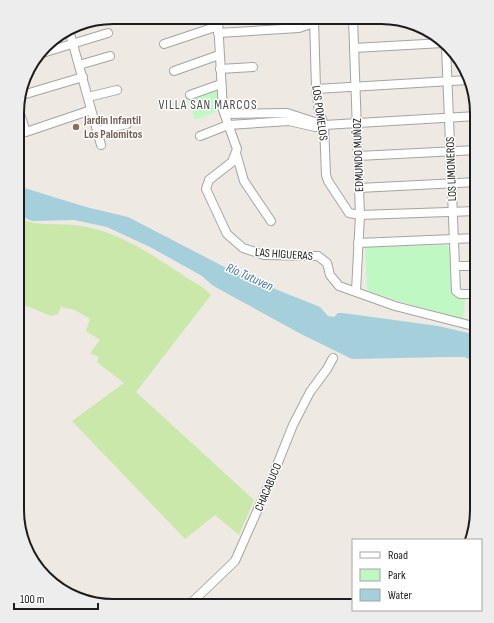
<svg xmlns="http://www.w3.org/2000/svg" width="494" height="623" font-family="'Sofia Sans Condensed',sans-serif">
	<rect width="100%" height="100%" fill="#eeeae3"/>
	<path fill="#c9e8a9" d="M 18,218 C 40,228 58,222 81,226 C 118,231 156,257 187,278 C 196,284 204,287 211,295 L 136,392 L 254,500 L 239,535 L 215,515 L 185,539 L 72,421 L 124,383 L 97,362 L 99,357 L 90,353 L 100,340 L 86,331 L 90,319 L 75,310 L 61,307 L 58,314 L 51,316 L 17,302 Z"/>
	<g fill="#c0f8c4">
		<polygon points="219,87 221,110 195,120 188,101"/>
		<polygon points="447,245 449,248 452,292 456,298 465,299 463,319 441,314 370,292 367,288 365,247"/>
	</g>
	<polygon fill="#a4cfdb" points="18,186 86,207 128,217 240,275 320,307 328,316 334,317 338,313 343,313 438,326 477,335 477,362 464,357 447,357 352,359 301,334 228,294 212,285 202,276 152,248 107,227 74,220 32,221 18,215"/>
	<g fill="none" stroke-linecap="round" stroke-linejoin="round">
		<defs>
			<g id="minor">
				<polyline points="353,18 360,215 356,291"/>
				<polyline points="314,19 316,89 319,111 324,125 326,175 328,181 349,213 360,215 477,211"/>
				<polyline points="218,20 223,110 237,149 232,162 209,180 206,189 227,234 243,248 264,255 318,256 327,263 330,275 339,286 395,306 477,327"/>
				<polyline points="69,30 101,145"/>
				<polyline points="218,33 299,28 308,25 313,19"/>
				<polyline points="164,44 218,26"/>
				<polyline points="446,46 456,291 460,294 477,294"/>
				<polyline points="354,48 443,43"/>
				<polyline points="39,54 108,33"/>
				<polyline points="79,65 110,56"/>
				<polyline points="220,69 253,67"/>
				<polyline points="174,71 219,55"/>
				<polyline points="316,89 468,80"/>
				<polyline points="190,95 221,84"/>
				<polyline points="19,96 83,77"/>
				<polyline points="88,97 117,90"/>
				<polyline points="18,108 26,132 91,110"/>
				<polyline points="225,114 287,113 324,125"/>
				<polyline points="97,131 127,124"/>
				<polyline points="200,136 228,125 289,121 315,127 324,125 477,116"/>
				<polyline points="236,153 244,181 271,221"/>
				<polyline points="358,156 477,150"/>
				<polyline points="359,188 477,182"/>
				<polyline points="358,243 477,238"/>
				<polyline points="455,266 477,266"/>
				<polyline points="188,606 235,561 273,475 293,425 310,392 327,369 333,358"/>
			</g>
		</defs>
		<use href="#minor" stroke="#a4a4a4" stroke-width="10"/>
		<use href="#minor" stroke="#fff" stroke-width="8"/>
	</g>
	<circle fill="#8d6e63" stroke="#fff" stroke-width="1.5" cx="76" cy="127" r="4"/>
	<g text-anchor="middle" stroke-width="3" stroke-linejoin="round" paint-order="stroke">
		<g font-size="12" fill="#1d1d1d" stroke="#fff">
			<text transform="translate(320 113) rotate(82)" y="4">LOS POMELOS</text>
			<text transform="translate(358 155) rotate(-92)" y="4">EDMUNDO MUÑOZ</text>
			<text transform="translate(451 169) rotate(-92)" y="4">LOS LIMONEROS</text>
			<text transform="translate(284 254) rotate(4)" y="4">LAS HIGUERAS</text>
			<text transform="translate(268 487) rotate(-67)" y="4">CHACABUCO</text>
		</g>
		<g font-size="12" font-weight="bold" fill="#785e54" stroke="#fff" text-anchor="start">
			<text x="84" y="124">Jardín Infantil<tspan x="84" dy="14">Los Palomitos</tspan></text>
		</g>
		<g font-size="13" letter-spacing="1" fill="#505050" stroke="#fff">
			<text x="208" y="109">VILLA SAN MARCOS</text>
		</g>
		<g font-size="13" font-style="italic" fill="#4977a3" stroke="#fff">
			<text transform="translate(250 276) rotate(24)" y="5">Río Tutuven</text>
		</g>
	</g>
	<path d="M0 0H494V623H0ZM113 24H381A89 89 0 0 1 470 113V510A89 89 0 0 1 381 599H113A89 89 0 0 1 24 510V113A89 89 0 0 1 113 24Z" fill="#ededed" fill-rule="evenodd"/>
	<path fill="none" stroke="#1d1d1d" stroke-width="2" d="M113 24H381A89 89 0 0 1 470 113V510A89 89 0 0 1 381 599H113A89 89 0 0 1 24 510V113A89 89 0 0 1 113 24Z"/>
	<rect x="352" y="539" width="130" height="72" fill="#ffffff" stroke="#a5a5a5"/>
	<rect x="360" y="552" width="20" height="6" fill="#ffffff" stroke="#a5a5a5"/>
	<text x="388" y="559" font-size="12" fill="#1d1d1d">Road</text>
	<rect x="360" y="569" width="20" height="12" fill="#c0f8c4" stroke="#a5a5a5"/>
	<text x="388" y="579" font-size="12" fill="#1d1d1d">Park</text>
	<rect x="360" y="589" width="20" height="12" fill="#a4cfdb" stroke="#a5a5a5"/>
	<text x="388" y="599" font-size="12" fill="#1d1d1d">Water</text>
	<path d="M14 603v6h84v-6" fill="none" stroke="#1d1d1d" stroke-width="2"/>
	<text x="20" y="603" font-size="12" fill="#1d1d1d" stroke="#ffffff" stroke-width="3" paint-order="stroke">100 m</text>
</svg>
